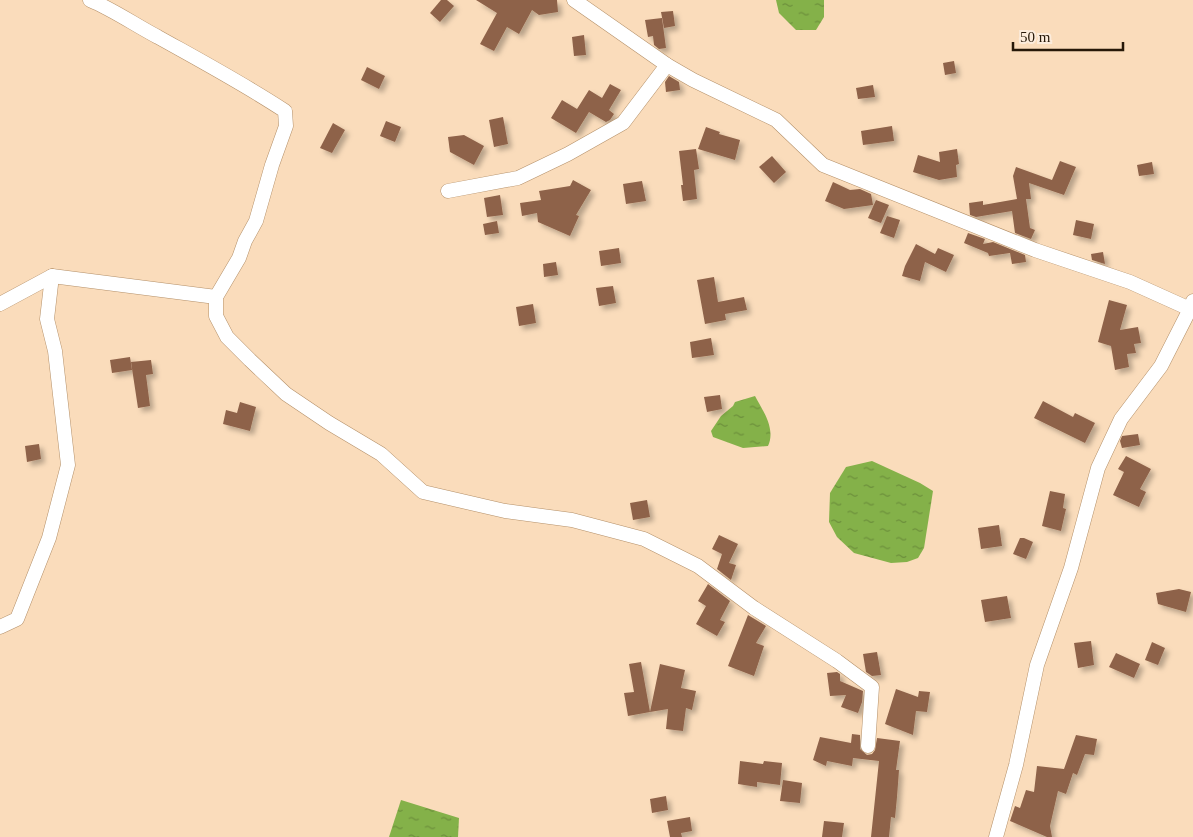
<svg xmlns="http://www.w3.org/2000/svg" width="1193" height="837" font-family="'Times New Roman',serif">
	<defs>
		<pattern id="water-ripples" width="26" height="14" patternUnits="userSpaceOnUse" patternTransform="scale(1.25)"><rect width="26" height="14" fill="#84b149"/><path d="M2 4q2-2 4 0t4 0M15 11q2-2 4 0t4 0" fill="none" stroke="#6c8f3b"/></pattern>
		<filter id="shadow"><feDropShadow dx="4" dy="4" stdDeviation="2.5" flood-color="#0004"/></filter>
	</defs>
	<rect width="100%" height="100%" fill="#fadcbb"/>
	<g fill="url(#water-ripples)">
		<polygon points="776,0 824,0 824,17 816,30 796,30 779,13"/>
		<path d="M 755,396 C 763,411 776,429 768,446 L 743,448 L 713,437 L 711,431 L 721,416 L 733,406 L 735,402 Z"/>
		<polygon points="872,461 920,483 933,491 924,548 918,558 907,562 891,563 854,553 837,537 829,522 830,493 846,467"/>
		<polygon points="401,800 459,818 458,837 389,837"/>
	</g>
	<g fill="#8e6249" filter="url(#shadow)">
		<polygon points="441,0 447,0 454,6 440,22 430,13"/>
		<polygon points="476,0 557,0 558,12 539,15 532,10 519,34 507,27 494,51 480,44 497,13"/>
		<polygon points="673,11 675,26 664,28 661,12"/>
		<polygon points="662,18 666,48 659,49 654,45 653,36 648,37 645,20"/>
		<polygon points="584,35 586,55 574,56 572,37"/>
		<polygon points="954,61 956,73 945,75 943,63"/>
		<polygon points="367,67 385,76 379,89 361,80"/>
		<polygon points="669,76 679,82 680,90 666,92 665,82"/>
		<polygon points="610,84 621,90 609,110 614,114 610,120 606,122 589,112 576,133 551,118 562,100 577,109 589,90 602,98"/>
		<polygon points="873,85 875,97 858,99 856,88"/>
		<polygon points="503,117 508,144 494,147 489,120"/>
		<polygon points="386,121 401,127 395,142 380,136"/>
		<polygon points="333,123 345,130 332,153 320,148"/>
		<polygon points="892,126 894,141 863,145 861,131"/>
		<polygon points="706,127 720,132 719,134 740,140 735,160 698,149"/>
		<polygon points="464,135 484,146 474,165 450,152 448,137"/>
		<polygon points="696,149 699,169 694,170 697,199 683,201 681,185 683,185 679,151"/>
		<polygon points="957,149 959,164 956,165 957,177 939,180 913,172 918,155 940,162 939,152"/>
		<polygon points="772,156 786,172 774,183 759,167"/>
		<polygon points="1060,161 1076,167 1064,195 1029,183 1031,199 1026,199 1030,228 1035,230 1031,239 1015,233 1012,211 976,217 970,215 969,203 983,201 983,205 1017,199 1013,176 1016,167 1052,180"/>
		<polygon points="1152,162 1154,174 1139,176 1137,165"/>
		<polygon points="573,180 591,190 576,215 579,216 570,236 538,222 537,213 522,216 520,203 541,200 539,191 570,186"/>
		<polygon points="642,181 646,201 626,204 623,184"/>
		<polygon points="833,182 850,190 860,189 871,194 873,205 844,209 825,201"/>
		<polygon points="500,195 503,215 487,217 484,198"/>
		<polygon points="876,200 889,205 881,223 868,218"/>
		<polygon points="887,216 900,220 894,238 880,233"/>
		<polygon points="1076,220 1094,224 1091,239 1073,235"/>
		<polygon points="497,221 499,233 485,235 483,224"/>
		<polygon points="968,233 985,239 983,244 993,242 1025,255 1026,262 1012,264 1010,253 989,256 988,253 964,243"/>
		<polygon points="916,244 935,254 938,248 954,255 946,272 925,262 920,281 902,276 905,266"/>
		<polygon points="619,248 621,263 601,266 599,251"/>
		<polygon points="1103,252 1105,264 1092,260 1091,254"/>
		<polygon points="556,262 558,275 544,277 543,264"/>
		<polygon points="714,277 718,302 744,297 747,310 725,314 726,320 705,324 697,280"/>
		<polygon points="613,286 616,303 599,306 596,288"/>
		<polygon points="1109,300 1127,305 1120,330 1138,327 1141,343 1134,344 1136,353 1127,354 1129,367 1115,370 1111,346 1098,342"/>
		<polygon points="533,304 536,323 519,326 516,307"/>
		<polygon points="711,338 714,355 692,358 690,342"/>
		<polygon points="130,357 132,370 112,373 110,360"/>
		<polygon points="151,360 153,374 146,375 150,406 138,408 131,362"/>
		<polygon points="720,395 722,409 707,412 704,397"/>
		<polygon points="1043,401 1073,417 1075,413 1095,423 1085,443 1034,418"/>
		<polygon points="240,402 256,407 250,431 223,424 226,410 237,413"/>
		<polygon points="1138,434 1140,445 1122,448 1120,441 1122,436"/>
		<polygon points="39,444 41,459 27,462 25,446"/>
		<polygon points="1126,456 1151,469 1140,489 1146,492 1139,507 1113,495 1124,472 1118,469"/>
		<polygon points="1050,491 1065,494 1063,508 1066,509 1061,531 1042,526"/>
		<polygon points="647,500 650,517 633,520 630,503"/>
		<polygon points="999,525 1002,546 981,549 978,528"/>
		<polygon points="719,535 738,544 729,563 736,565 731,580 717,569 722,554 712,549"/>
		<polygon points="1020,538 1024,538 1033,542 1026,559 1013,554"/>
		<polygon points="708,584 730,601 720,620 725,622 717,636 696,624 706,606 698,601"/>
		<polygon points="1179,589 1191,592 1186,612 1158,604 1156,593"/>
		<polygon points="1007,596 1011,618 985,622 981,600"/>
		<polygon points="748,615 766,626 756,643 764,646 754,676 728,666"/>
		<polygon points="1091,641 1094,665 1078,668 1074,643"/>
		<polygon points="1152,642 1165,648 1158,665 1145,660"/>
		<polygon points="877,652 881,675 872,676 866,672 863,654"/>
		<polygon points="1116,653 1140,664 1134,678 1109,667"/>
		<polygon points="641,662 650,712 628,716 624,693 634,692 629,664"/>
		<polygon points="660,664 685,670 681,688 696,691 692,710 686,708 683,731 666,729 668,709 650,712"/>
		<polygon points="837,672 840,674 840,681 863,691 862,702 858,713 841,707 846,695 830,696 827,673"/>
		<polygon points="896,689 918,697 919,691 930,692 927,712 916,711 913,735 885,724"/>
		<polygon points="852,734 860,735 860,749 867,755 872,754 875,750 877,738 900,741 896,770 899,770 897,797 895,818 891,817 889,837 871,837 879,761 853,758 852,766 827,761 826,766 813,760 820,737 851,743"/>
		<polygon points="1076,735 1097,739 1094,755 1085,754 1077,775 1073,773 1066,794 1058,791 1050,826 1052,837 1047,837 1010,821 1015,806 1020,808 1026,790 1034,792 1037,766 1064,769"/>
		<polygon points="740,761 763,764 764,761 782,763 780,785 757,782 757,787 738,784"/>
		<polygon points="783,780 802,783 800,803 780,801"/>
		<polygon points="666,796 668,810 652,813 650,799"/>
		<polygon points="690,817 692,831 681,833 682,837 670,837 667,821"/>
		<polygon points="824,821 844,823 842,837 822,837"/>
	</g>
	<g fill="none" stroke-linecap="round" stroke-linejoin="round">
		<defs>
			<g id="minor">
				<path d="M 90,0 C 114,10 135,25 158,37 C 201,61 244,84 285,111 L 286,126 L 272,165 L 256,221 L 245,241 L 239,258 L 216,297 L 216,316 L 227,337 L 250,360 L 286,394 L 329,423 L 381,454 L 423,492 L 505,511 L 572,520 L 644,539 L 698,566 L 754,608 L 837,661 L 872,687 L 868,746"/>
				<polyline points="574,0 667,65 693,80 776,120 823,165 1035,250 1130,282 1190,309"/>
				<polyline points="448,191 518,178 568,154 623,123 667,65"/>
				<polyline points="0,304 52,276 216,297"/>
				<polyline points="0,627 17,619 49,538 68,465 55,351 47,319 52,276"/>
				<polyline points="996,837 1016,765 1037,665 1071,568 1098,468 1121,419 1161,366 1190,309 1193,301"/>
			</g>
		</defs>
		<use href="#minor" stroke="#b49069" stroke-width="15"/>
		<use href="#minor" stroke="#fff" stroke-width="14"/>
	</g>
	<path d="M1013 42v8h110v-8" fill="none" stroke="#261808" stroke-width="2.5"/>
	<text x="1020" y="42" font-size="15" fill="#261808" stroke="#fcecdc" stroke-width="4" paint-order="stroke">50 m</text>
</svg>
